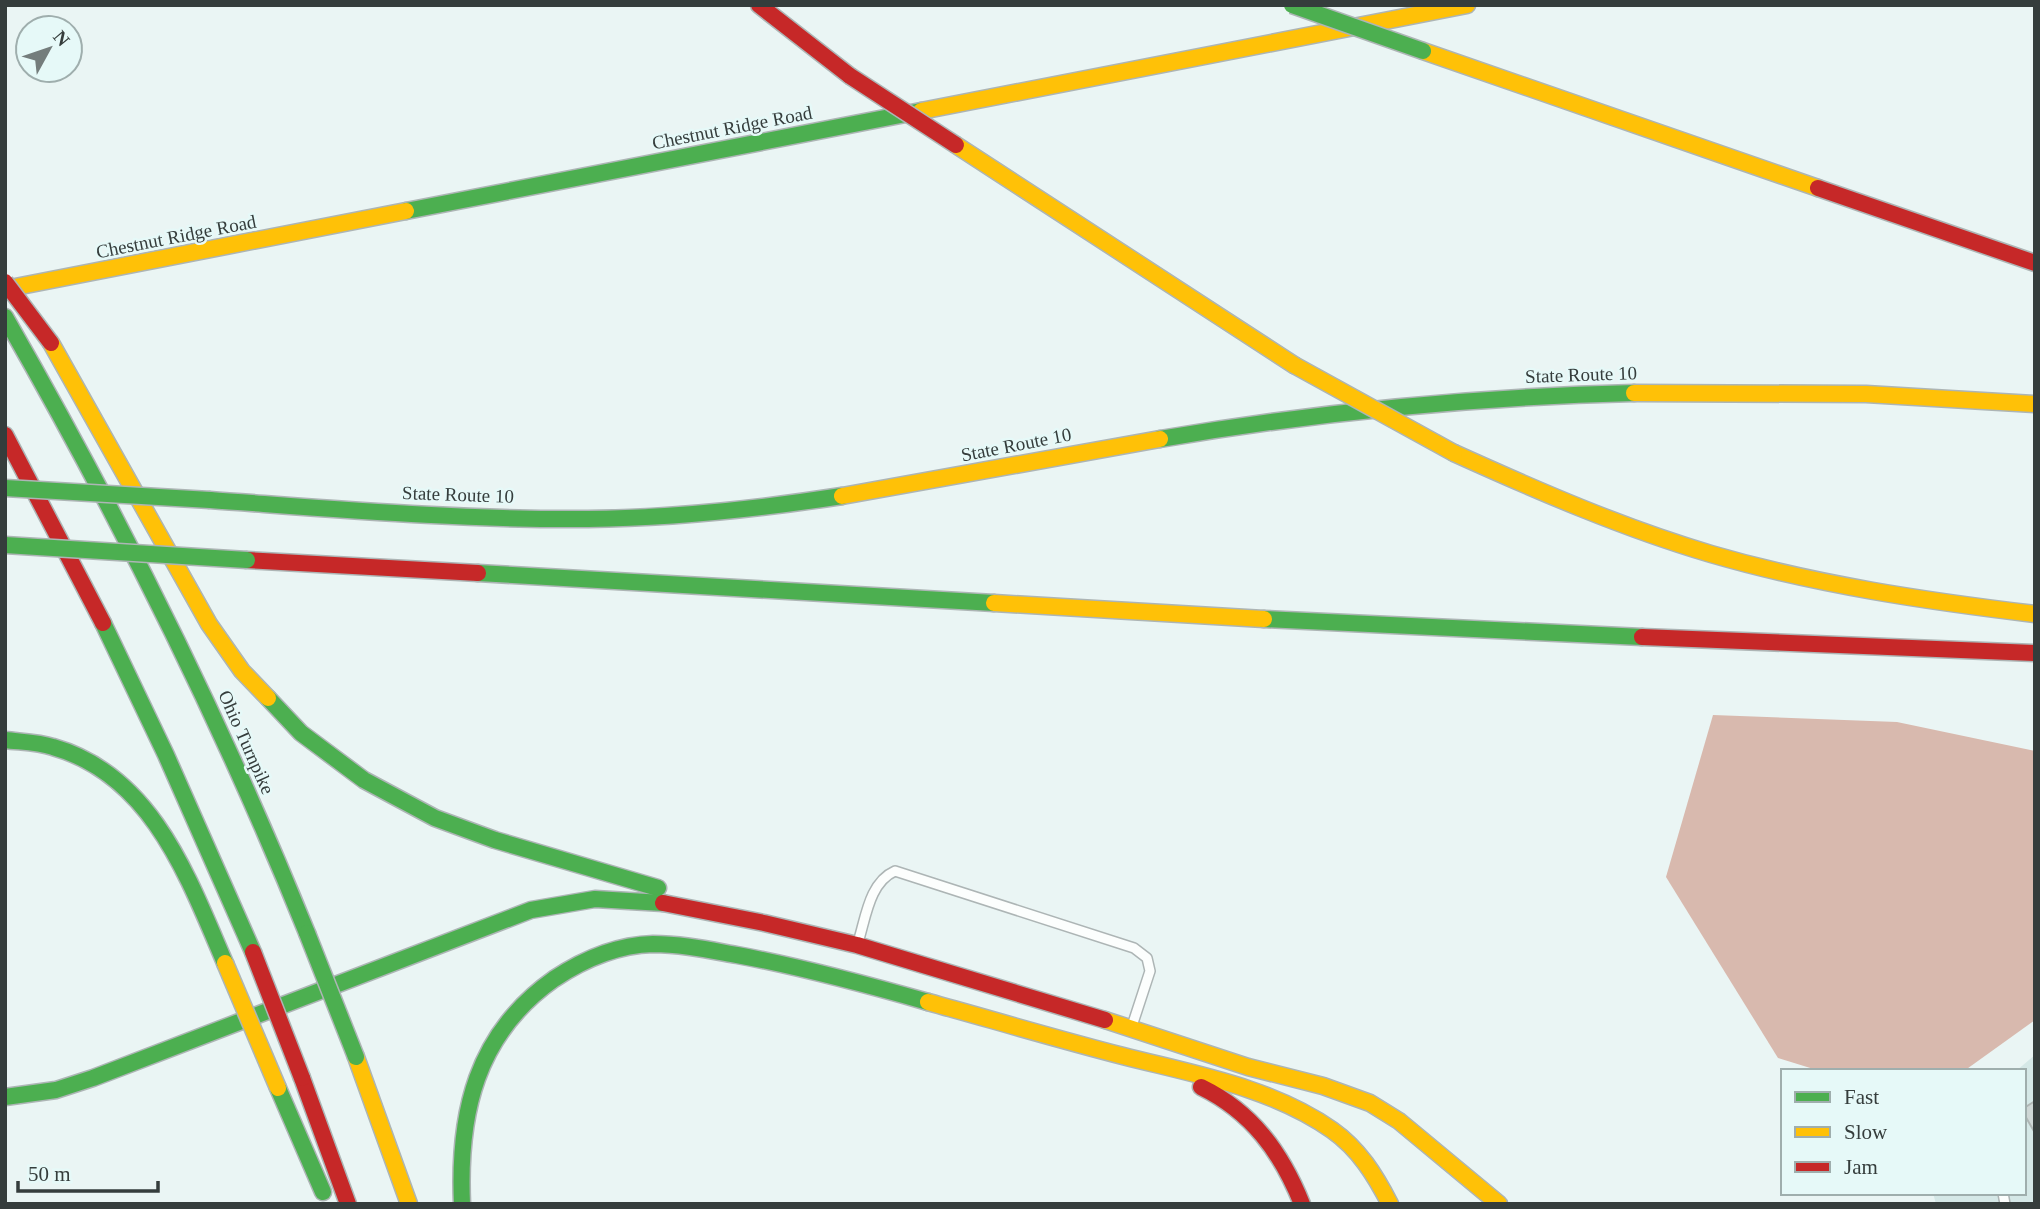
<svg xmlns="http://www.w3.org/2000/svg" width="2040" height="1209" font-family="Georgia,serif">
	<rect width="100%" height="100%" fill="#eaf5f4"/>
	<polygon fill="#d5e8e7" points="2035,1055 2035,1204 1936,1204 1933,1193 2024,1193 2024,1071 2016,1071"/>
	<polygon fill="#d8b9ae" points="1713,715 1897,722 2035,751 2035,1020 1964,1071 1820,1071 1778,1058 1666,877"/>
	<polygon fill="#ced7d6" stroke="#afb7b6" stroke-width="2" points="2035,1101 2035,1133 2024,1114 2024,1108"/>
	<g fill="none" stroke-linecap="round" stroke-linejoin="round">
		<defs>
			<g id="lane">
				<path d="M 859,939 C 866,916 870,882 895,871 L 1134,948 L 1147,958 L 1150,971 L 1133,1023"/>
				<polyline points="2003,1193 2005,1204"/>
			</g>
			<g id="fast">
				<polyline points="406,211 921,111"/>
				<path d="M 5,317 C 119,516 221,720 307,933"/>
				<path d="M 1160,439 C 1317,412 1474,397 1634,393"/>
				<path d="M 210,500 C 336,509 462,520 588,519 C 673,518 758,509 842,496"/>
				<polyline points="478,573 994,603"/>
				<polyline points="1264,619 1642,637"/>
				<polyline points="103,623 166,755 253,952"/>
				<polyline points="268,698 301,733 364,780 435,818 495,840 658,888"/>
				<path d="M 5,740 C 21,742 38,742 53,747 C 152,775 188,877 225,963"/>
				<polyline points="278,1088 323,1192"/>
				<polyline points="5,1097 56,1090 93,1078 531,910 595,899 663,903"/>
				<path d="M 462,1204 C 458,1113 476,1034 554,979 C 584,959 616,945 653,944 C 681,944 709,950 737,955 C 802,967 865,984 928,1002"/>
			</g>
			<g id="slow">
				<polyline points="1423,51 1818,188"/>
				<polyline points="921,111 1467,5"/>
				<polyline points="956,145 1294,365"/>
				<polyline points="5,289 406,211"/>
				<polyline points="51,343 209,624 242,671 268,698"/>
				<polyline points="1634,393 1866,394 2035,404"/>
				<path d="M 1454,453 C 1538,491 1623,528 1711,554 C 1817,585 1926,601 2035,614"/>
				<polyline points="842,496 1160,439"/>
				<polyline points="994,603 1264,619"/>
				<path d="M 928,1002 C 993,1020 1057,1039 1123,1056 C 1193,1074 1271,1087 1332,1130 C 1359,1149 1375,1175 1390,1204"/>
				<polyline points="1105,1020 1248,1067 1323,1086 1370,1103 1399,1121 1499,1204"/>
				<polyline points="356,1057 409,1204"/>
			</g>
			<g id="jam">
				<polyline points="759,5 850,76"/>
				<polyline points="1818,188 2035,263"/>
				<polyline points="5,435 103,623"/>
				<polyline points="247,560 478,573"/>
				<polyline points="1642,637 2035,653"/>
				<polyline points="663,903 764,923 857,945 1105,1020"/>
				<polyline points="302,1078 348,1204"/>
				<path d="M 1201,1087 C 1252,1112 1281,1152 1302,1204"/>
			</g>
		</defs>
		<use href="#lane" stroke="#adb5b5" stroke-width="12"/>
		<use href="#fast" stroke="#adb5b5" stroke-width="19"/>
		<use href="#slow" stroke="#adb5b5" stroke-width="19"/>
		<use href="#jam" stroke="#adb5b5" stroke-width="19"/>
		<use href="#lane" stroke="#fcfefd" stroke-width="9"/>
		<use href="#fast" stroke="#4caf50" stroke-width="16"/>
		<use href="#slow" stroke="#ffc107" stroke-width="16"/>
		<use href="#jam" stroke="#c62828" stroke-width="16"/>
		<defs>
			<g id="fast-bridge">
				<polyline points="1292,5 1423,51"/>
				<polyline points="5,488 210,500"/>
				<polyline points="5,545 247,560"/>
				<polyline points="307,933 356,1057"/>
			</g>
			<g id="slow-bridge">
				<polyline points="1294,365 1454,453"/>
				<polyline points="225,963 278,1088"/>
			</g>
			<g id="jam-bridge">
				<polyline points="850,76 956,145"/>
				<polyline points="5,282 51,343"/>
				<polyline points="253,952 302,1078"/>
			</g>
		</defs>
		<use href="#fast-bridge" stroke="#adb5b5" stroke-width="19" stroke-linecap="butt"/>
		<use href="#slow-bridge" stroke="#adb5b5" stroke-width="19" stroke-linecap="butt"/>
		<use href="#jam-bridge" stroke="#adb5b5" stroke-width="19" stroke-linecap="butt"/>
		<use href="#fast-bridge" stroke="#4caf50" stroke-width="16"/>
		<use href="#slow-bridge" stroke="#ffc107" stroke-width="16"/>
		<use href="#jam-bridge" stroke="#c62828" stroke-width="16"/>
	</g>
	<g text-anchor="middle" stroke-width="5" stroke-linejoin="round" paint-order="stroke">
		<g font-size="19" fill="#353d3c" stroke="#e6f9f8">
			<text transform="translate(732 127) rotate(-11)" y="7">Chestnut Ridge Road</text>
			<text transform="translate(176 236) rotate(-11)" y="7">Chestnut Ridge Road</text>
			<text transform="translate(1581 374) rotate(-2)" y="7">State Route 10</text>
			<text transform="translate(1016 444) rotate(-11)" y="7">State Route 10</text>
			<text transform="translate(458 494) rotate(2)" y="7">State Route 10</text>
			<text transform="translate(247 742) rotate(66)" y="7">Ohio Turnpike</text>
		</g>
	</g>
	<rect width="2040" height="1209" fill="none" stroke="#353d3c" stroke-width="14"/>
	<rect x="1781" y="1069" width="245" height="126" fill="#e6f9f8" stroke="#9faead" stroke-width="2"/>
	<rect x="1795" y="1092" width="35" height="10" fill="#4caf50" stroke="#9faead" stroke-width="2"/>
	<text x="1844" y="1104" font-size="21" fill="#353d3c">Fast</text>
	<rect x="1795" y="1127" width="35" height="10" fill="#ffc107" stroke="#9faead" stroke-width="2"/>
	<text x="1844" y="1139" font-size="21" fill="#353d3c">Slow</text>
	<rect x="1795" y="1162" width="35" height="10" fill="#c62828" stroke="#9faead" stroke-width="2"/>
	<text x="1844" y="1174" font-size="21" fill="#353d3c">Jam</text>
	<g transform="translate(49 49) rotate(50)"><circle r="33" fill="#e6f9f8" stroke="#9faead" stroke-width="2"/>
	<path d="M0-5L12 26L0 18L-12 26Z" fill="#747d7c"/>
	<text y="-10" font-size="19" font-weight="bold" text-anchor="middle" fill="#353d3c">N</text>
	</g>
	<path d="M18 1181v10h140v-10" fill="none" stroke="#353d3c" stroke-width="3.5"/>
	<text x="28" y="1181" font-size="21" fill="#353d3c" stroke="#e6f9f8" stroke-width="5" paint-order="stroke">50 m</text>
</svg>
